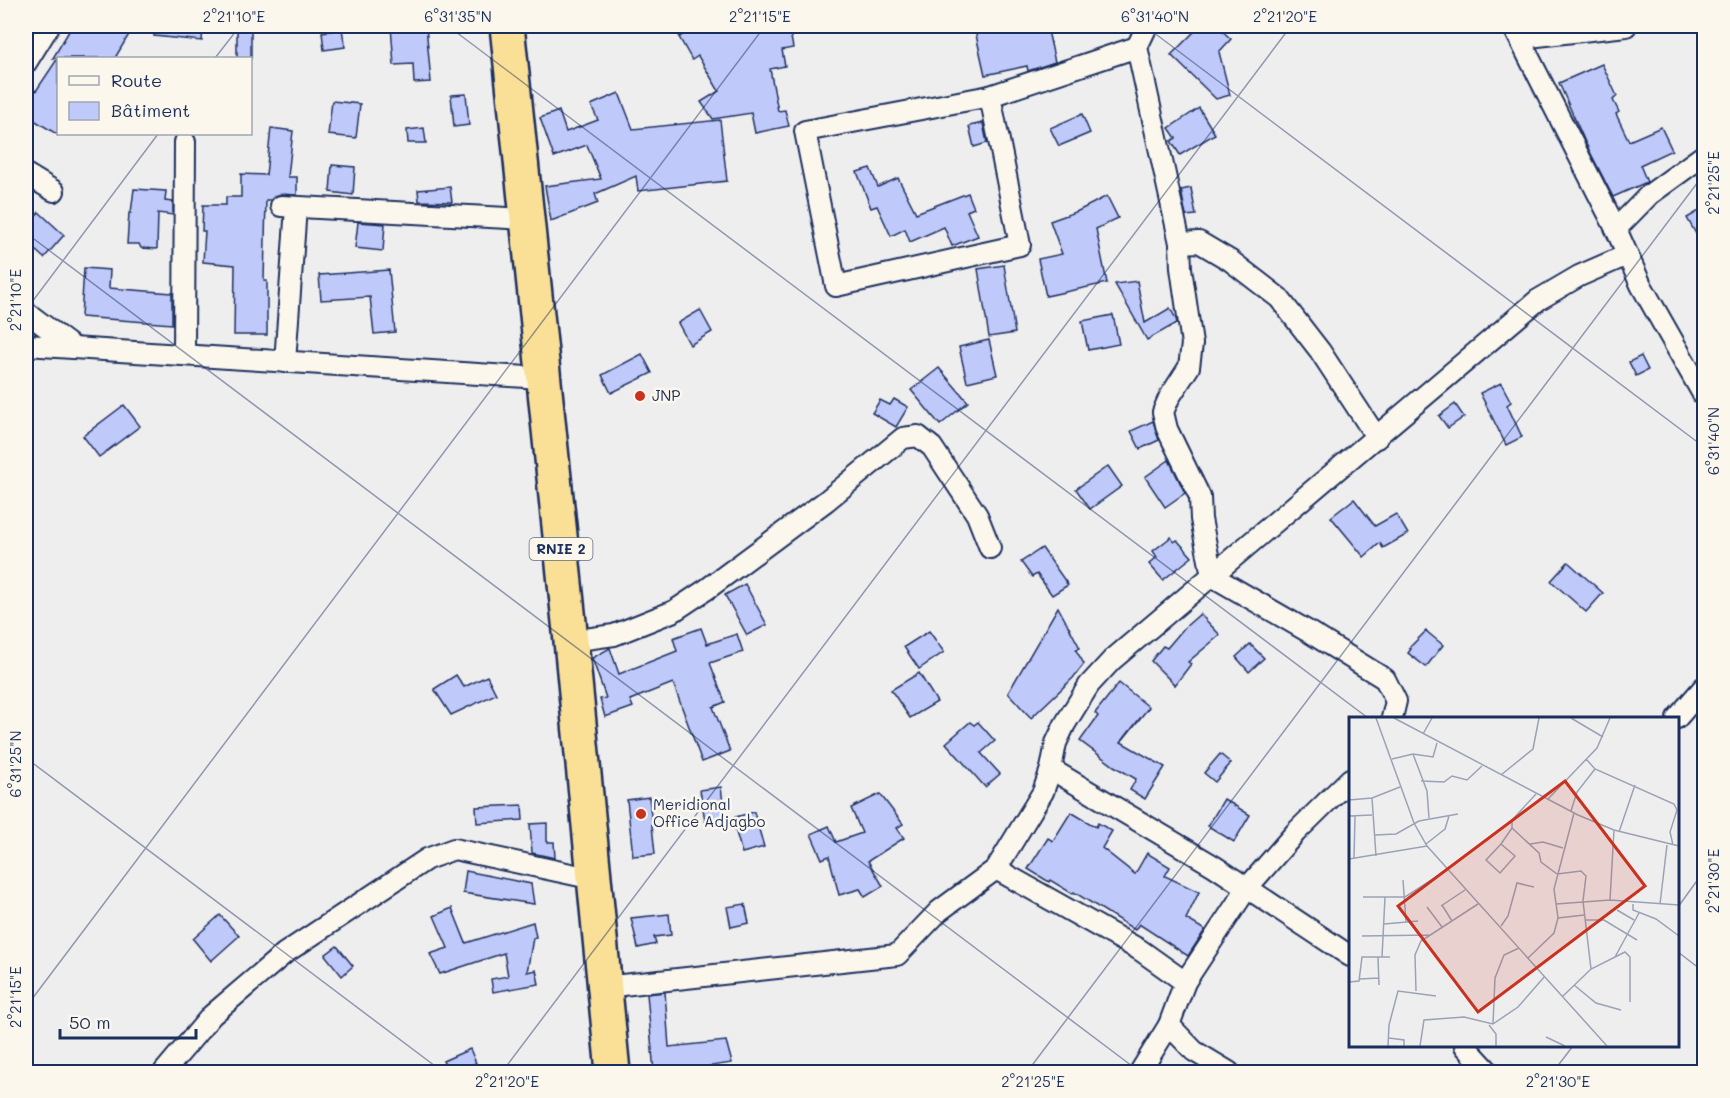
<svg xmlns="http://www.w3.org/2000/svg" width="1730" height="1098" font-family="Mali,sans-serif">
	<rect width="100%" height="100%" fill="#efeeef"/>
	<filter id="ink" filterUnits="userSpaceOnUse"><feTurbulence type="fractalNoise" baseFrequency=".0167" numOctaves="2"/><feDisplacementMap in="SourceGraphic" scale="12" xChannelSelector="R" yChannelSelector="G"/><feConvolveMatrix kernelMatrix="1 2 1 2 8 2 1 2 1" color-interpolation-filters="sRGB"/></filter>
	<g filter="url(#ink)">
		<g fill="#bfc9fa" stroke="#1b2f5e" stroke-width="1.5">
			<polygon points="72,26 134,26 115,58 58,58 58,135 26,115 26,85 36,91 58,58 53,58"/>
			<polygon points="155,26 203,26 202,41 154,36"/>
			<rect x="237" y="26" width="14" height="32"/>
			<polygon points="391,26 426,26 431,82 414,83 413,64 394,65"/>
			<polygon points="698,26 789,26 793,48 782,50 785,66 770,69 778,111 785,110 789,126 755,133 751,113 713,119 701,102 719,91 698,56 692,60 679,37"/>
			<polygon points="974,26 1047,26 1055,62 1028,71 1027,66 985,75"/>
			<polygon points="1200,26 1217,26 1231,39 1219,52 1230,95 1216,99 1171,55"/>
			<polygon points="342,29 345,47 324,50 322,32"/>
			<polygon points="1602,64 1617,96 1613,100 1619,112 1616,114 1629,141 1661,127 1672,150 1640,165 1647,182 1613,197 1585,142 1559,83"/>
			<polygon points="619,93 633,129 720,120 727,181 638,191 636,176 595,194 598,203 551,221 545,186 601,179 587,145 554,157 540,118 559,111 566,132 598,120 591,105"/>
			<polygon points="466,94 469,125 454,127 451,95"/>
			<polygon points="332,101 360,104 356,138 328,135"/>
			<polygon points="1199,108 1215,134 1180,155 1171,141 1176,138 1169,128"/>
			<polygon points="1082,114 1090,133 1059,146 1050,128"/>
			<polygon points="983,123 987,143 974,147 969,126"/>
			<polygon points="271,128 293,131 288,177 297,177 297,195 281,194 275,196 271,200 266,200 264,281 267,281 267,335 234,335 235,265 203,262 205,231 202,231 203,205 226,205 226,197 241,197 241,174 266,175"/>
			<polygon points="424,128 426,143 408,143 407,130"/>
			<polygon points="332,165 355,167 353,195 330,192"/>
			<polygon points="870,168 878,187 898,178 916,213 968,193 974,208 967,211 978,236 952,246 944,227 910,242 905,229 891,236 877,206 871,208 857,172"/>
			<polygon points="450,187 452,202 419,201 418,190"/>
			<polygon points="1191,188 1196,215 1186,216 1181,190"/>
			<polygon points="134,189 166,191 165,201 173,202 173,215 158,213 157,249 141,248 139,244 127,244 129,213 131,213"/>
			<polygon points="1107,196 1118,218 1096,229 1107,283 1046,296 1038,259 1062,254 1050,221 1078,211"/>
			<polygon points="1704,208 1704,248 1687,218"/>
			<polygon points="39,212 64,235 44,258 26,242 26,227"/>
			<polygon points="358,222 385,224 383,251 355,248"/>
			<polygon points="1004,265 1015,333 989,337 978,269"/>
			<polygon points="84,268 110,270 109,288 172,293 172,324 81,317"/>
			<polygon points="389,270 395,332 374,334 370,297 321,300 319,275"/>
			<polygon points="1137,281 1145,323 1170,308 1176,319 1177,323 1147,340 1115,284"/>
			<polygon points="700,310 712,332 690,345 678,323"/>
			<polygon points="1113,315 1119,344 1088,350 1082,321"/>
			<polygon points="989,340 997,375 967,382 959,347"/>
			<polygon points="642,354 652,373 611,393 602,375"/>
			<polygon points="1641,356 1648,370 1636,376 1629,362"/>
			<polygon points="939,368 968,402 940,425 911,390"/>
			<polygon points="1501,383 1511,402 1507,405 1522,437 1506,445 1480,393"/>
			<polygon points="894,399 908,407 896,427 872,413 880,400 890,405"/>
			<polygon points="1455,404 1464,417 1448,428 1439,416"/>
			<polygon points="124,405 140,426 99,457 83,436"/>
			<polygon points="1153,421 1159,440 1140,449 1131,431"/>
			<polygon points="1169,460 1185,493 1165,507 1145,477"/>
			<polygon points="1108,466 1122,486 1090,509 1076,489"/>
			<polygon points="1354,499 1375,526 1396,514 1408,534 1383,548 1380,543 1364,557 1331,517"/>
			<polygon points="1171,537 1174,542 1177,540 1192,557 1163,580 1149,564 1157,557 1153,551"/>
			<polygon points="1042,548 1068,585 1052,595 1037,574 1032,577 1021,562"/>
			<polygon points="1568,562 1603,593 1586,612 1551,581"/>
			<polygon points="745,584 767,625 747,635 725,595"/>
			<polygon points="1058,607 1080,648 1076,650 1084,664 1073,678 1031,718 1008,693"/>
			<polygon points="1200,614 1220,635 1188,662 1191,664 1175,685 1151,661 1163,646 1167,648 1184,628"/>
			<polygon points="701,628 707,644 737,634 743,652 710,663 725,702 713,707 730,751 702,762 673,683 630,700 633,707 605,717 600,699 606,698 592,658 610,648 619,674 677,651 673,638"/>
			<polygon points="929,631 944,652 919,669 904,647"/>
			<polygon points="1426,631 1443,645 1426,667 1408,653 1411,649 1409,648"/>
			<polygon points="1250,644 1264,658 1249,672 1236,657"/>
			<polygon points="919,673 937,702 910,718 891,690"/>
			<polygon points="456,675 464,687 487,676 496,694 451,715 434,689"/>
			<polygon points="1119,683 1149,707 1121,742 1165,767 1145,799 1130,790 1136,779 1114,766 1080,741 1098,716 1095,713"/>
			<polygon points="970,722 974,725 978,722 995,741 981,753 1000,774 985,787 946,743"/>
			<polygon points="1220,754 1231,763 1215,782 1204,773"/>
			<polygon points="721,787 725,819 705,821 700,790"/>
			<polygon points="880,794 903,824 897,828 904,838 868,861 883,886 865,897 860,889 839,895 829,856 822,859 811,834 829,826 836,842 862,833 851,808"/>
			<polygon points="649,797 655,854 633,856 627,800"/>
			<polygon points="1224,799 1250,815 1234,842 1208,826"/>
			<polygon points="522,805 523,820 477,823 476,807"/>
			<polygon points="754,812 764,847 742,853 732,818"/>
			<polygon points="1071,812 1096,827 1098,823 1112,831 1102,848 1135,874 1147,853 1170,867 1165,876 1199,892 1186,919 1205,930 1188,956 1139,924 1135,930 1074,892 1073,894 1050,880 1049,882 1028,869 1048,838 1053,841"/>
			<polygon points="547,823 547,842 554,842 555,858 532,853 530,824"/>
			<polygon points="466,871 531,884 534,904 463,893"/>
			<polygon points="745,904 749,923 731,927 727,907"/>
			<polygon points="452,908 466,943 533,922 536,937 533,938 527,972 536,970 539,984 493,992 491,979 508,976 504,953 440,974 430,954 448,948 434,916"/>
			<polygon points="669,914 671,935 654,937 656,944 638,948 631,918"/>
			<polygon points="220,915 239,936 211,961 193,939"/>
			<polygon points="337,946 353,966 342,976 325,955"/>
			<polygon points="665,992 669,1047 726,1041 732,1063 671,1072 654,1072 647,994"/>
			<polygon points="470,1049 476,1063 454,1072 448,1072 443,1061"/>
		</g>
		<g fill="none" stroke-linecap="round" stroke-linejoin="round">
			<defs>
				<g id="street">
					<polyline points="1513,26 1616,229 1641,285 1704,396"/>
					<polyline points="1520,38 1626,26"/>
					<polyline points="1137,47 1180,243 1181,268 1192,344 1189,367 1169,398 1163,412 1167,429 1200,497 1201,519 1212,576 1309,632 1385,679 1396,701 1392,718"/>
					<polyline points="26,63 49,26"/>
					<polygon points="990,96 1020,245 836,286 805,131"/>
					<polyline points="990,96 1137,47 1147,26"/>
					<polyline points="26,174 54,191"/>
					<polyline points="281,206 526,219"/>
					<polyline points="1616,229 1649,195 1704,155"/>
					<polyline points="1180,243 1199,242 1231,261 1279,298 1320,351 1377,438"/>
					<polyline points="26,312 74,348"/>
					<polyline points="26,345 542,378"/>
					<polyline points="184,355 185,142"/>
					<polyline points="285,362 296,207"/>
					<polyline points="571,641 614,635 674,611 707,589 826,501 903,438 918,436 932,447 977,515 990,548"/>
					<polyline points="1677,718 1704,687"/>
					<polyline points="1051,769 1214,866 1350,956"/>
					<polyline points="996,869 1140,950 1185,982"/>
					<polyline points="604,987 897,955 939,911 996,869 1043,792 1051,769 1056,743 1065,724 1089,685 1112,660 1538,300 1579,276 1627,255"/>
					<polyline points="1169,1025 1194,1051 1229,1072"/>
					<polyline points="1465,1046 1489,1072"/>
					<polyline points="164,1072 212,1015 285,953 427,859 454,849 594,879"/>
					<polyline points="1140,1072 1169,1025 1185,982 1247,888 1296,832 1350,779"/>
				</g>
				<polyline id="highway" points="507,26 571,641 613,1072"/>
			</defs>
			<use href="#street" stroke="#1b2f5e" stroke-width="24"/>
			<use href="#highway" stroke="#1b2f5e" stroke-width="38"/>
			<use href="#street" stroke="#fbf7ec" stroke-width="20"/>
			<use href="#highway" stroke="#fadf96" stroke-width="33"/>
		</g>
	</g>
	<path fill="none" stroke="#1b2f5e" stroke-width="1.5" stroke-opacity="0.45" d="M 448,26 L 1368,718M 1145,26 L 1704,447M 215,58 L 240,26M 26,233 L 1140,1072M 26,310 L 158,134M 26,758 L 443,1072M 1678,907 L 1704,871M 1678,952 L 1704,972M 26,1007 L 765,26M 502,1072 L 1291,26M 1027,1072 L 1704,174M 1553,1072 L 1573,1046"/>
	<g fill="#c8321e" stroke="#fbf7ec" stroke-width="2">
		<circle cx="640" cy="396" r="6"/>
		<circle cx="641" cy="814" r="6"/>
	</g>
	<g text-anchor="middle" stroke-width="5" stroke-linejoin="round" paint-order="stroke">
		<rect fill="#fbf7ec" stroke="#5e6b89" stroke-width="1.5" x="529.5" y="538" width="63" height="22" rx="4.5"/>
		<g font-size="14" font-weight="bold" fill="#1b2f5e">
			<text x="561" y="554">RNIE 2</text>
		</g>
		<g font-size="15" fill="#1b2f5e" stroke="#fbf7ec" text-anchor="start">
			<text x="652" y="401">JNP</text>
			<text x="653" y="810">Meridional<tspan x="653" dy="17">Office Adjagbo</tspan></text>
		</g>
	</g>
	<g transform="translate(1349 717)">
		<rect width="330" height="330" fill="#efeeef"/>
		<path fill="none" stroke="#9aa2b5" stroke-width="1.5" d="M 27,1 L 65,106 L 78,129 L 258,329M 45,1 L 229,98 L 265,113 L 330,129M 222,1 L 254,20M 74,17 L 83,1M 64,37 L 78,74 L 80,101M 43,42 L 64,37 L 84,40 L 88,26M 237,42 L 246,52 L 325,87 L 328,93 L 321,115 L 324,128M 152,58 L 184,32 L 190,1M 72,64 L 95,65 L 103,59 L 118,63 L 133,49M 23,81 L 27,139M 199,82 L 248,31 L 261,1M 0,83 L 23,81 L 51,70M 222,94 L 228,75 L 246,52M 0,99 L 23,98M 163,111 L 190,136 L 192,145 L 208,157M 270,115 L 286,68M 26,118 L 47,117 L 70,104 L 109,97M 77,127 L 96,112 L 100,99M 152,127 L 166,139 L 151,156 L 137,143 ZM 152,127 L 163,111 L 163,103 L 187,77M 181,127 L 194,125 L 214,131M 5,141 L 6,99M 0,142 L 78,129M 208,157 L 232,154 L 237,159 L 234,184 L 242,252M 54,163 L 57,205M 14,180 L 56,180 L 98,153M 261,183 L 265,113M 207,187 L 261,183 L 330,188M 284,187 L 284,193 L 307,202 L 330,219M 311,187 L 318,128M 93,188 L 103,204M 92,189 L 116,173M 78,190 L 93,210M 268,193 L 285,203M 209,201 L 235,198M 237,203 L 255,203 L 288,223M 35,207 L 69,204M 152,209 L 159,199 L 168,166 L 185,170M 13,219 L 81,218M 29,240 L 30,268M 33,240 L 36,180M 266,240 L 290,196M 179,241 L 205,216 L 209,201 L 205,172 L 225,96M 10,262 L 30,261M 0,265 L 10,264 L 13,240 L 41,240M 225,268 L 247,286 L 272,293M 67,274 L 66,238 L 72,224 L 129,187M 214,279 L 242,252 L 276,235 L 281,240 L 281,285M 144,307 L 146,261 L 155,238 L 170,231M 140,308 L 147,317 L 147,329M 197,320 L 216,329M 40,321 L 55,323 L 55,329M 39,329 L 40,308 L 49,274 L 87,279M 71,329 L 75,303 L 115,300 L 144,307 L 169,290 L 196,259"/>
		<path fill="#c8321e" fill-opacity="0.15" stroke="#c8321e" stroke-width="3" d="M 216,64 L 296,169 L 129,295 L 49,189 Z"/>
		<rect width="330" height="330" fill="none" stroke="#1b2f5e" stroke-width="3"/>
	</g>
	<rect width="1730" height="1098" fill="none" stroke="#fbf7ec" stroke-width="66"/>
	<rect x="57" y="57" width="195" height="78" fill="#fbf7ec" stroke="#a1a7b3" stroke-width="1.5"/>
	<rect x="69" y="76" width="30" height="9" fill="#fbf7ec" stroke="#a1a7b3" stroke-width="1.5"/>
	<text x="111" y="87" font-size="18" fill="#1b2f5e">Route</text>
	<rect x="69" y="102" width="30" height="18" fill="#bfc9fa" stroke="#a1a7b3" stroke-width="1.5"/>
	<text x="111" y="117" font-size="18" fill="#1b2f5e">Bâtiment</text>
	<path d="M60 1029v9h136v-9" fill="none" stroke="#1b2f5e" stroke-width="3"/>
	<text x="69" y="1029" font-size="18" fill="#1b2f5e" stroke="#fbf7ec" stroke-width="4.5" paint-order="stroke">50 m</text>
	<rect x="33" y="33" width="1664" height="1032" fill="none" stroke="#1b2f5e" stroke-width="2"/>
	<g font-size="15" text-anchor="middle" fill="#1b2f5e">
		<text x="234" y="22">2°21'10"E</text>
		<text x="458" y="22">6°31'35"N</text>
		<text x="760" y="22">2°21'15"E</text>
		<text x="1155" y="22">6°31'40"N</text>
		<text x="1285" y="22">2°21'20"E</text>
		<text transform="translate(1714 183) rotate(-90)" y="5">2°21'25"E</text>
		<text transform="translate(16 300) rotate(-90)" y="5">2°21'10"E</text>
		<text transform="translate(1714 441) rotate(-90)" y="5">6°31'40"N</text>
		<text transform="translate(16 764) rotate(-90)" y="5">6°31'25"N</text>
		<text transform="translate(1714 881) rotate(-90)" y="5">2°21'30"E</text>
		<text transform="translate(16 997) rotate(-90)" y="5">2°21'15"E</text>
		<text x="507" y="1087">2°21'20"E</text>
		<text x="1033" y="1087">2°21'25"E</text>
		<text x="1558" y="1087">2°21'30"E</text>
	</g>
</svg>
